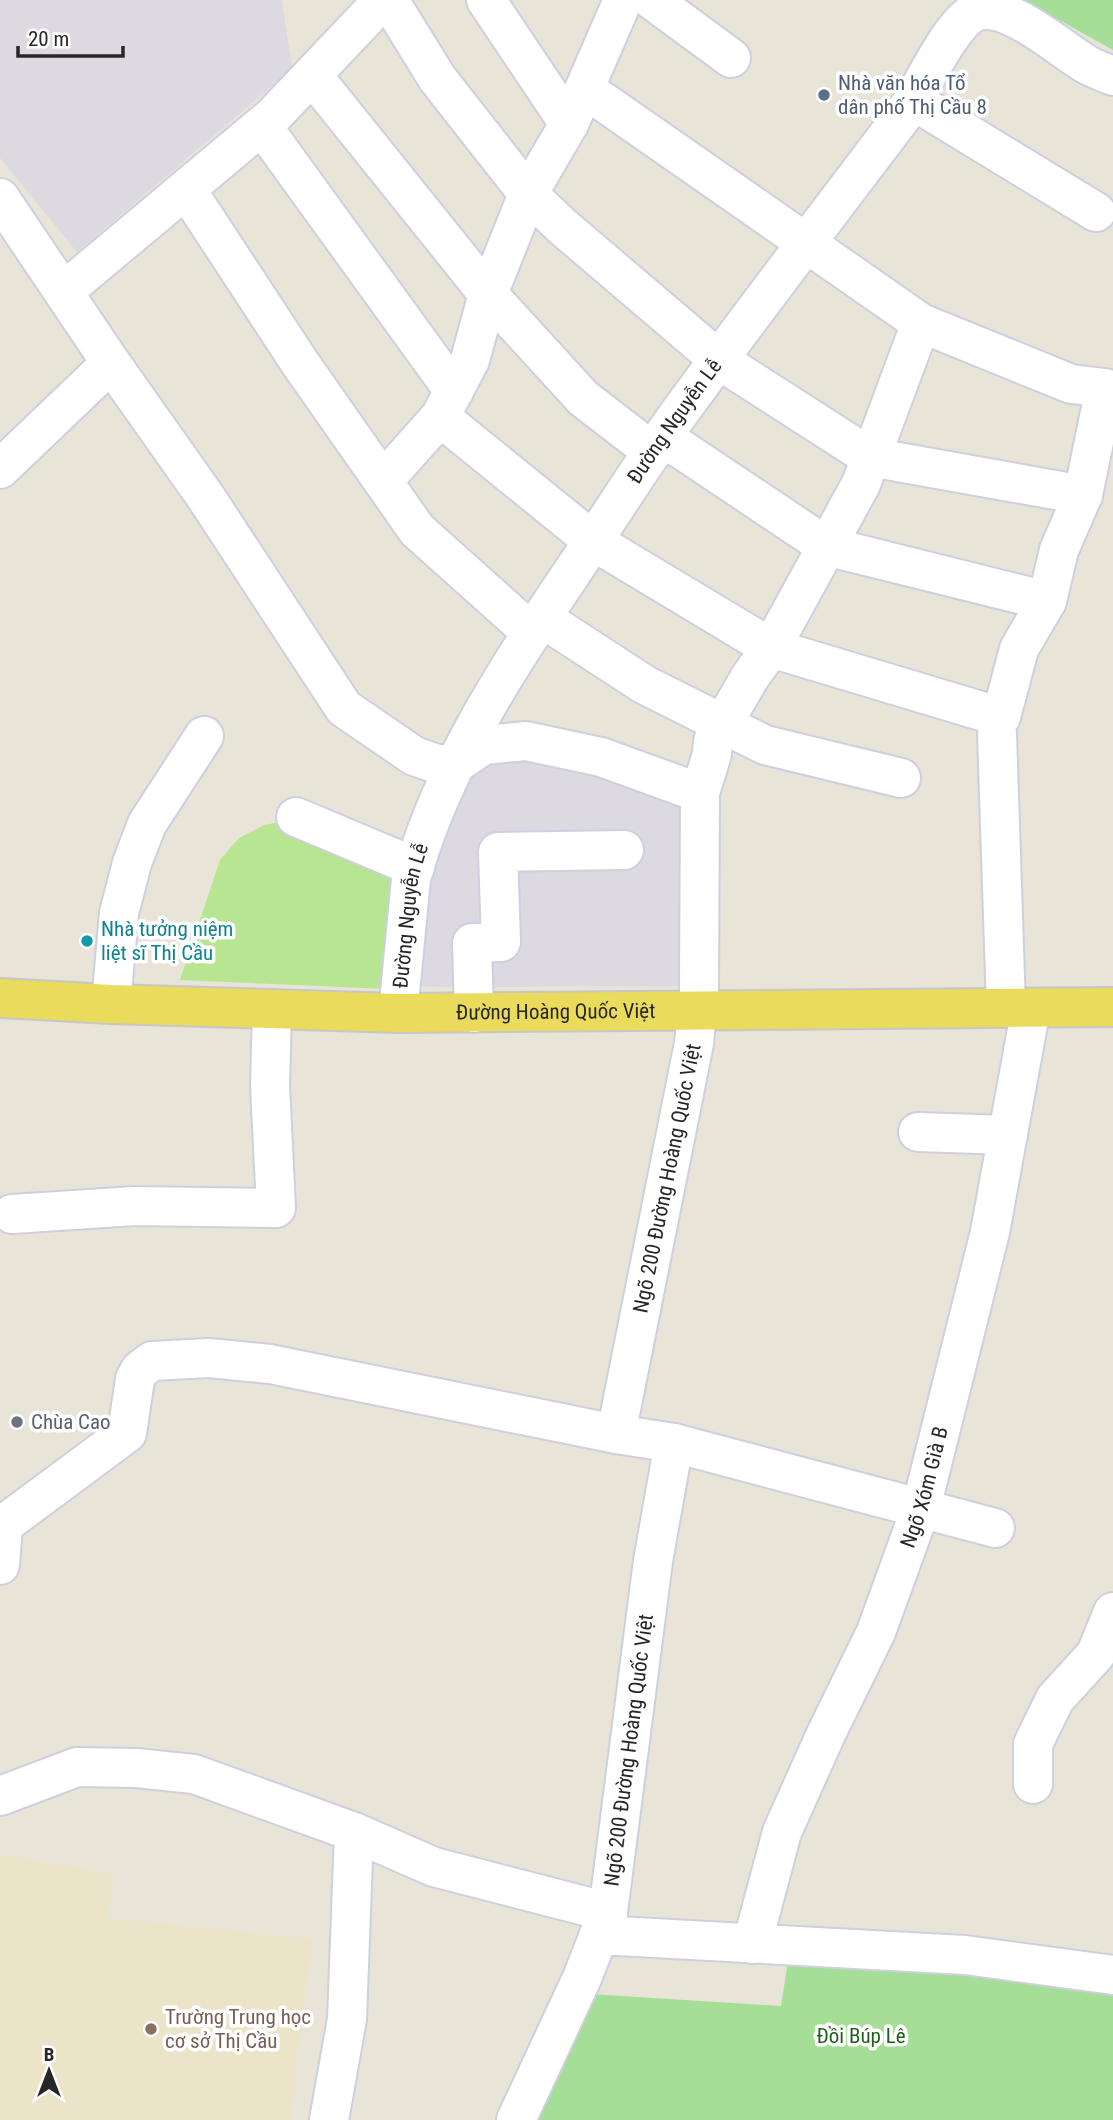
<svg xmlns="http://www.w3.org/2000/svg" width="1113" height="2120" font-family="'Roboto Condensed',sans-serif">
	<rect width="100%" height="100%" fill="#e9e4d8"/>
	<g fill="#dcd9e1">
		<polygon points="0,0 282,0 292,69 77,252 0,158"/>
		<polygon points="506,746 697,806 689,986 418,987 425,868 470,765"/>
	</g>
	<polygon fill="#ebe4c8" points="0,1854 114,1875 107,1918 312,1939 290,2120 0,2120"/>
	<g fill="#a5de96">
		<polygon points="1023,0 1113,0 1113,50"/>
		<polygon points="791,1942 1113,1979 1113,2120 505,2120 558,1992 781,2006"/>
	</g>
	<polygon fill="#b7e592" points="291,820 403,859 387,989 180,980 220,860 239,838 264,825"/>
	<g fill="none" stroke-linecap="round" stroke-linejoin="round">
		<defs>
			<g id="minor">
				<polyline points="389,0 437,78 528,194 563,227 719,360 870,457 1083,495"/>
				<polyline points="486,0 569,124"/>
				<polyline points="652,0 731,58"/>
				<polyline points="312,75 488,294 583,398 653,452"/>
				<polyline points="914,101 1096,212"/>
				<polyline points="262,126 454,391"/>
				<polyline points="186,189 300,363 417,530 532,633"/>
				<polyline points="0,198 111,363 205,496 344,708 414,756 437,764 455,764 484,745 526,741 601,757 700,793"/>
				<polyline points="64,291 272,117 383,0"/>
				<polyline points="440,417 593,541 771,648 1001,717 1019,649 1047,601 1059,550 1083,495 1105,388 1071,384 921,323 585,89"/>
				<polyline points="663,437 826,546 1047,601"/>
				<polyline points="0,469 111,363"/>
				<polyline points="383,481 440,417 470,360 488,294 528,194 569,124 623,0"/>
				<polyline points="542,618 645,685 765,745 901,778"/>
				<polyline points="997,734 1006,1007"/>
				<polyline points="296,817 415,867"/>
				<polyline points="111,1004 119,913 132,863 147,824 204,736"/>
				<path id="s1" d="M 398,1013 L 411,879 C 443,763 513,660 579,562 C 613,512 645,460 680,412 C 753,312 829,213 904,114 C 922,89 950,23 975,12 C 1007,0 1060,49 1086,64 C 1094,69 1104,72 1113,76"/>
				<polyline points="474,1013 472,943 501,942 498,852 624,850"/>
				<polyline points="918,1132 1008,1135"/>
				<polyline points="12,1214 135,1206 276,1208 270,1086 272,1010"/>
				<polyline points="674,1443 995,1528"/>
				<polyline points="0,1565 3,1525 127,1433 135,1379 140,1370 152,1361 209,1358 270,1364 616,1434"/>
				<polyline points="1033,1784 1033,1744 1055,1699 1096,1654 1113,1612"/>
				<path id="s2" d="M 0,1796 L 77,1767 L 136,1768 L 194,1774 L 354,1832 L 434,1867 L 608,1912 L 653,1561 L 674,1443 L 616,1434 L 694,1043 L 699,993 L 700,793 L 712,754 L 713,741 L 750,677 L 771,648 L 861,484 L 921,323"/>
				<polyline points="599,1935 965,1955 1113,1975"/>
				<path id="s3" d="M 752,1944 L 782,1832 L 826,1734 L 876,1632 L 921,1508 L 990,1232 L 1031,1008"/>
				<polyline points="329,2120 347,2019 354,1832"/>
				<polyline points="516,2120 582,1978 608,1912"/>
			</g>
			<g id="major">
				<path id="s4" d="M 0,998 L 111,1004 L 398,1013 L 1113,1007"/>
			</g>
		</defs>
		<use href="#minor" stroke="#cecfdf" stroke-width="42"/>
		<use href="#major" stroke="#c7c7c7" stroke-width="42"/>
		<use href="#minor" stroke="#fff" stroke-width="38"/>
		<use href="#major" stroke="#eadb5d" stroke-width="38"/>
	</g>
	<circle fill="#5c6f8a" stroke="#fff" stroke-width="2.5" cx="824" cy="95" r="7"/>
	<circle fill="#0f9aa8" stroke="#fff" stroke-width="2.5" cx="87" cy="941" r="7"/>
	<circle fill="#6b7280" stroke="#fff" stroke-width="2.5" cx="17" cy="1422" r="7"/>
	<circle fill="#8d6e63" stroke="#fff" stroke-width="2.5" cx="151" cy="2029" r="7"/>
	<g text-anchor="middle" stroke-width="7" stroke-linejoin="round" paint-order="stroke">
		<g font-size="21" fill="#4e5e75" stroke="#fff" text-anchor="start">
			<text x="838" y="90">Nhà văn hóa Tổ<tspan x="838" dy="24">dân phố Thị Cầu 8</tspan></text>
		</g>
		<g font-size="21" fill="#272727" stroke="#fff">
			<text dy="7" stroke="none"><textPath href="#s1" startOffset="665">Đường Nguyễn Lễ</textPath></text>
			<text dy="7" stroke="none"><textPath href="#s1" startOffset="98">Đường Nguyễn Lễ</textPath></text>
			<text dy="7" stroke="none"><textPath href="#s4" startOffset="556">Đường Hoàng Quốc Việt</textPath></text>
			<text dy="7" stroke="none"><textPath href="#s2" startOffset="1430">Ngõ 200 Đường Hoàng Quốc Việt</textPath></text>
			<text dy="7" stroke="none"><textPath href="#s3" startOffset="490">Ngõ Xóm Già B</textPath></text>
			<text dy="7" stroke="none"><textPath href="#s2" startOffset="800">Ngõ 200 Đường Hoàng Quốc Việt</textPath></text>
		</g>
		<g font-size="21" fill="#0d838f" stroke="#fff" text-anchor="start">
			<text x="101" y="936">Nhà tưởng niệm<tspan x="101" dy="24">liệt sĩ Thị Cầu</tspan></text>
		</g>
		<g font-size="21" fill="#5b616d" stroke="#fff" text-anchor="start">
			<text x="31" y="1429">Chùa Cao</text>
		</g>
		<g font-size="21" fill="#785e54" stroke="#fff" text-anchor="start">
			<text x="165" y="2024">Trường Trung học<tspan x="165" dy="24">cơ sở Thị Cầu</tspan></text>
		</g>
		<g font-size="21" fill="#215f1c" stroke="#fff">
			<text x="861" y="2043">Đồi Búp Lê</text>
		</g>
	</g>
	<g transform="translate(49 2071)" stroke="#ffffff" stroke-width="5" paint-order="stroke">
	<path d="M0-5L12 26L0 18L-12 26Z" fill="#272727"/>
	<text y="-10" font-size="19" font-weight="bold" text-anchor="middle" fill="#272727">B</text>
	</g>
	<path d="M18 46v10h105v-10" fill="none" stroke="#272727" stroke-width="3.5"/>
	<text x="28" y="46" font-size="21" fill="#272727" stroke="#ffffff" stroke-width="5" paint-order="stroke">20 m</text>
</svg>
